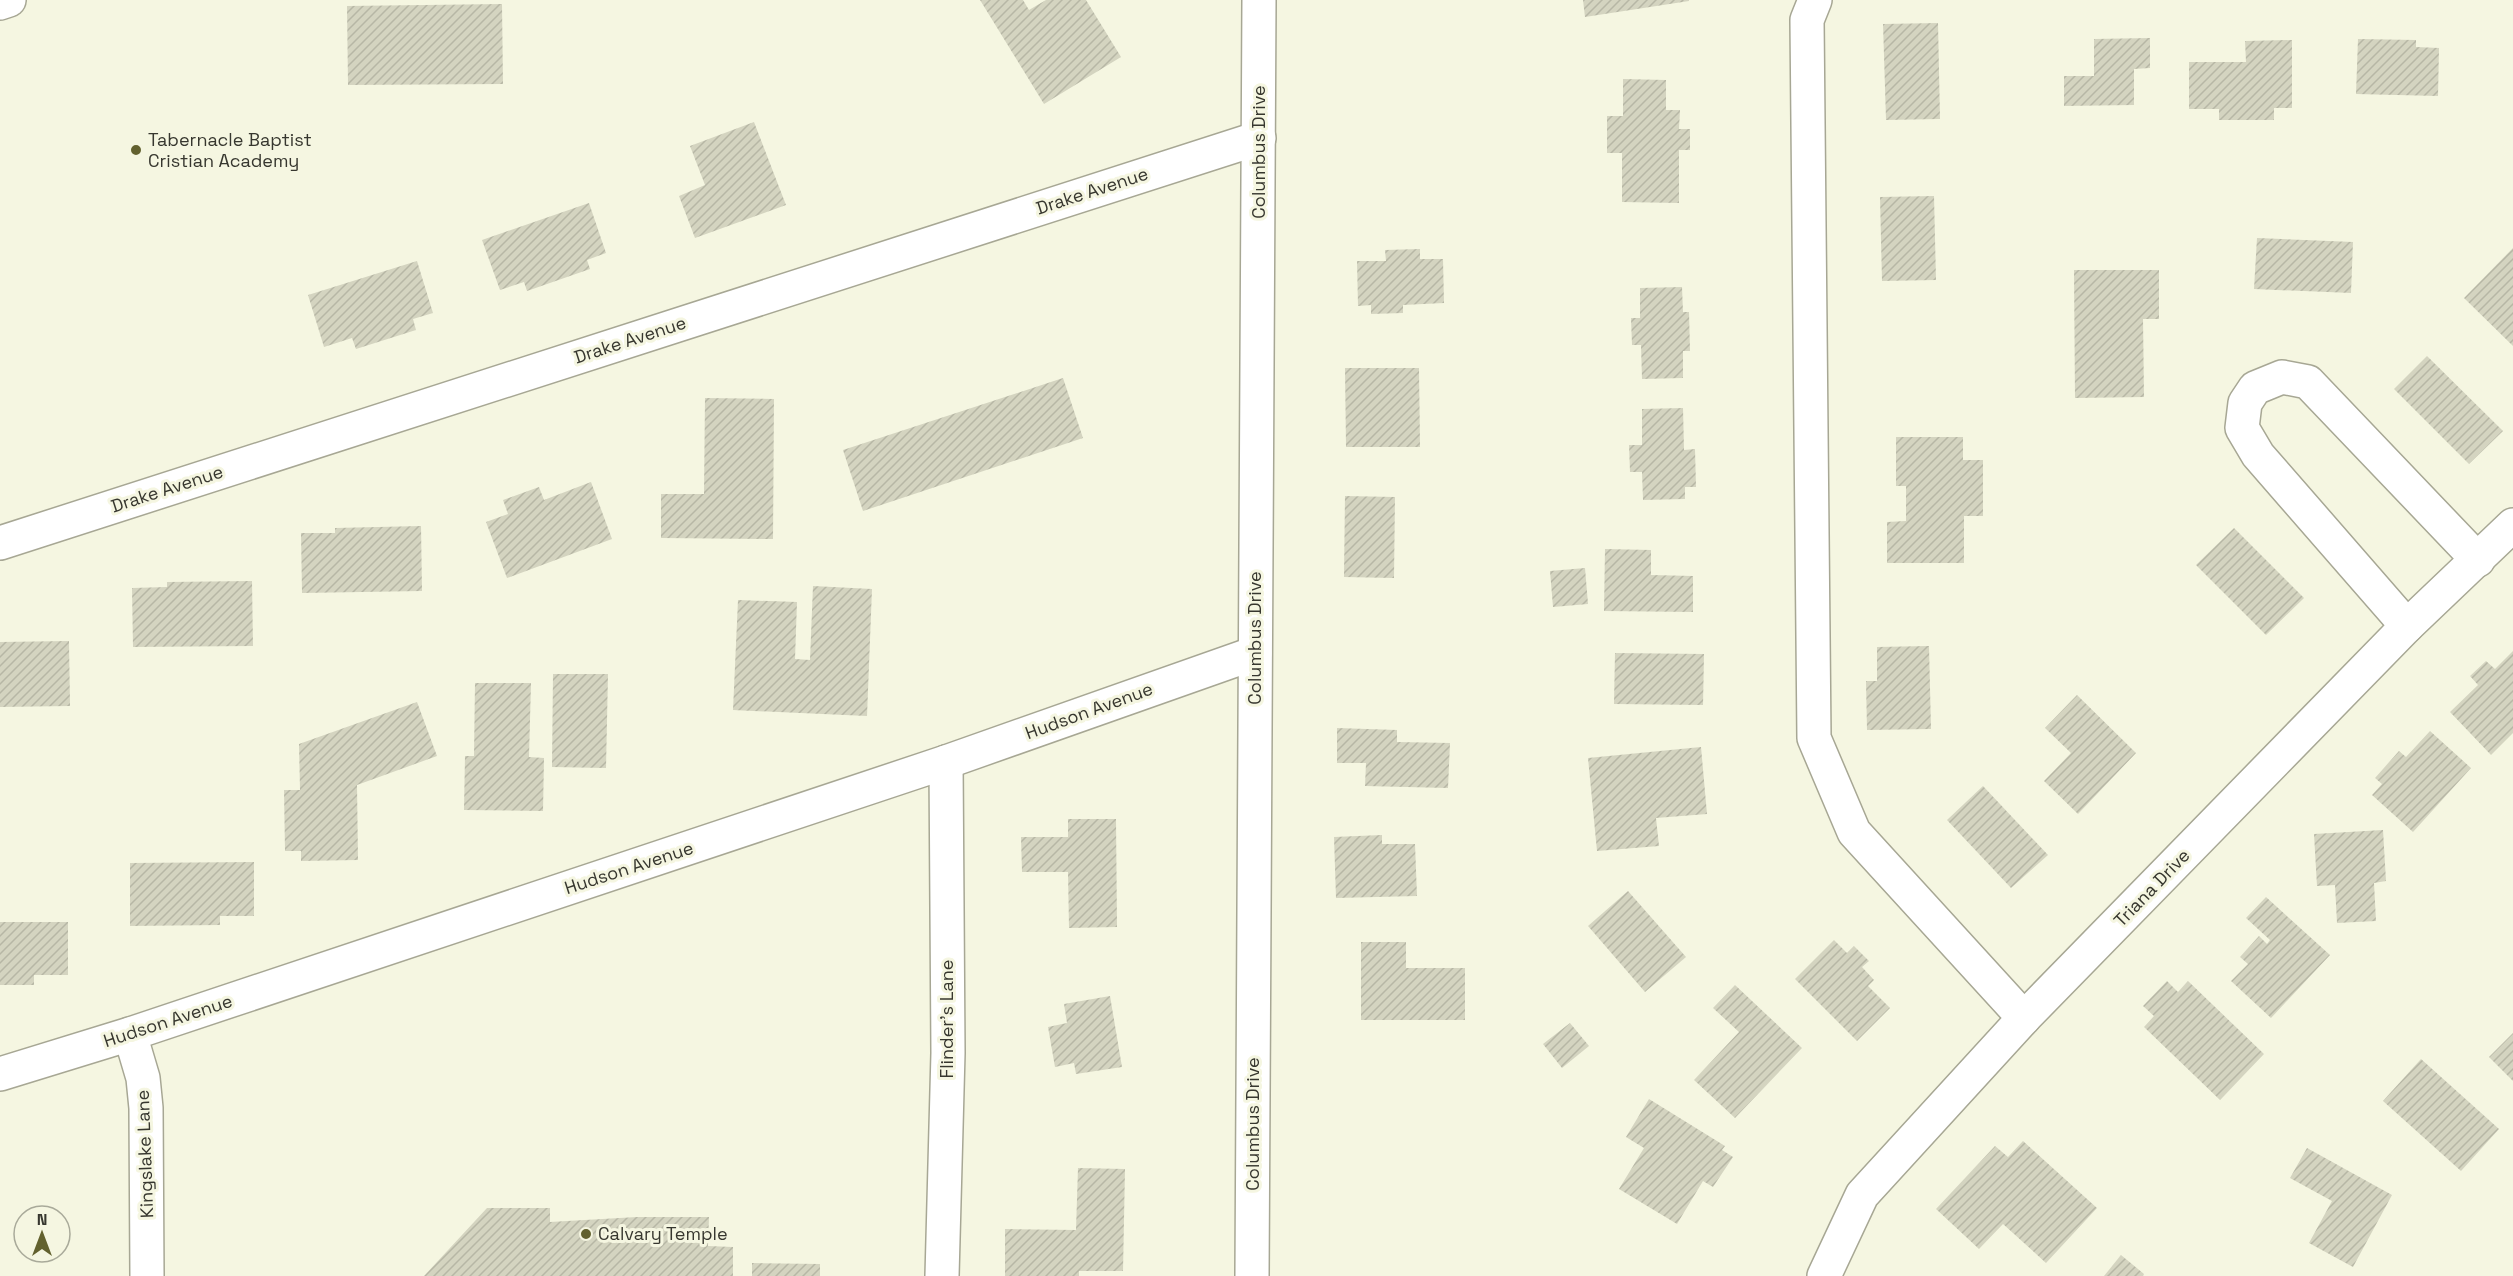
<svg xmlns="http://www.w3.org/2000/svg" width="2513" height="1276" font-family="'Space Grotesk',sans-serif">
	<defs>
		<pattern id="building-hatch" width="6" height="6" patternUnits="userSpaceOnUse" patternTransform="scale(1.5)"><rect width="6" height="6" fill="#d4d4c0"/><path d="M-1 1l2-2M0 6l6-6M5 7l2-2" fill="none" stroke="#b7b7a5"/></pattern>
	</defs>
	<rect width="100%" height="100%" fill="#f5f6e1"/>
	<g fill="url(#building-hatch)">
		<polygon points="980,0 1023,0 1029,10 1046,0 1086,0 1121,57 1044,104"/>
		<polygon points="1583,0 1689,0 1689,1 1585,17"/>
		<polygon points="502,4 503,84 348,85 347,6"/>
		<polygon points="1938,23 1940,119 1886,120 1883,24"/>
		<polygon points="2150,38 2150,68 2134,69 2134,105 2064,106 2064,76 2094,76 2094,39"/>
		<polygon points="2358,39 2416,40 2416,47 2439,48 2438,96 2356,94"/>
		<polygon points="2292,40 2292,108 2274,108 2274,120 2219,120 2219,109 2189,109 2189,62 2246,62 2245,41"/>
		<polygon points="1623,79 1666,80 1666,110 1680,110 1679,129 1690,129 1690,150 1679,150 1679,203 1622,202 1622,153 1607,153 1607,116 1623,116"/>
		<polygon points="754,122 786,205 695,238 679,196 705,185 690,146"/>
		<polygon points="1934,196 1936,280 1882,281 1880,197"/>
		<polygon points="589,203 606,253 587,260 590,269 527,291 524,282 500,290 482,240"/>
		<polygon points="2257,238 2353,242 2351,293 2254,289"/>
		<polygon points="2513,248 2513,346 2464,298"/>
		<polygon points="1420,249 1420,259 1443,259 1444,303 1403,305 1403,313 1371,314 1371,305 1358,306 1357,261 1386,261 1385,250"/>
		<polygon points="417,261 433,313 413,319 416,330 356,349 352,338 324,347 308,295"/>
		<polygon points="2074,270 2159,270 2159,319 2143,319 2144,397 2075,398"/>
		<polygon points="1682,287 1683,312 1689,312 1690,351 1683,351 1683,378 1642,379 1641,345 1632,345 1631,318 1640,318 1640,288"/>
		<polygon points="2427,356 2503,431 2469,464 2394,389"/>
		<polygon points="1345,368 1419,368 1420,447 1346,447"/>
		<polygon points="1063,378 1083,438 863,511 843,450"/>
		<polygon points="705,398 774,399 773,539 661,538 661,494 704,494"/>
		<polygon points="1683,408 1684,450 1695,449 1696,487 1685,487 1685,499 1643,500 1642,472 1630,472 1629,445 1642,445 1642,409"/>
		<polygon points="1896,437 1963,437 1963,460 1983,460 1983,516 1964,516 1964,563 1887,563 1887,522 1906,521 1906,486 1896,486"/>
		<polygon points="591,482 612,539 507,578 486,522 508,514 503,500 539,487 544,500"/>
		<polygon points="1345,496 1395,497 1394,578 1344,577"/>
		<polygon points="421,526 422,591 302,593 301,533 335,533 335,528"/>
		<polygon points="2234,528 2304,598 2266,635 2196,565"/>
		<polygon points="1605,549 1651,550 1651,575 1693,576 1693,612 1604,611"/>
		<polygon points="1585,568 1588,604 1553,607 1550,571"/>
		<polygon points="252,581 253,646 133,647 132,588 167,587 167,582"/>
		<polygon points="813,586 872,589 867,716 733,710 738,600 797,602 795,659 810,660"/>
		<polygon points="69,641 70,706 0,707 0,642"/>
		<polygon points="1929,646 1931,729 1867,730 1866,681 1877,681 1877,647"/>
		<polygon points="2513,651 2513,733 2491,755 2450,712 2478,685 2470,676 2486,661 2495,669"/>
		<polygon points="1615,653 1704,654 1703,705 1614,704"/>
		<polygon points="553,674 608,674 606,768 552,767"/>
		<polygon points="475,683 531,683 529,757 544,758 543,811 464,810 465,756 474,756"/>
		<polygon points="2077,695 2136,753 2078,814 2044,781 2071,753 2045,728"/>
		<polygon points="417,702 437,756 357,785 358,860 301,861 301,851 285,851 284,790 300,790 299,744"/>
		<polygon points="1337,728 1397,730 1397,742 1450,743 1448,788 1365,786 1366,763 1337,763"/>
		<polygon points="2430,731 2471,768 2413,832 2372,795 2382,784 2375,778 2399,751 2406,757"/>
		<polygon points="1701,747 1707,814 1656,818 1659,846 1597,851 1588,758"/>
		<polygon points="1983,786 2048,855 2011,888 1947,820"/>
		<polygon points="1068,819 1116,819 1117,927 1069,928 1068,872 1022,872 1021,837 1068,837"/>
		<polygon points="2383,830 2386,881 2374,883 2376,921 2337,923 2335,885 2317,886 2314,834"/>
		<polygon points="1382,835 1382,844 1415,844 1417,896 1336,898 1334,837"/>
		<polygon points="254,862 254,916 220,916 220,925 130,926 130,863"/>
		<polygon points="1628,891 1686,957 1645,992 1588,926"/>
		<polygon points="2266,897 2330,955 2271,1018 2231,981 2248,964 2240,957 2259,936 2267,944 2270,940 2246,918"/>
		<polygon points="0,922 68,922 68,975 34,975 34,985 0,985"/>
		<polygon points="1834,940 1847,953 1854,946 1869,961 1862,967 1874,980 1868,986 1890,1008 1857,1041 1795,979"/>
		<polygon points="1361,942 1406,942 1406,968 1465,968 1465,1020 1361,1020"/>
		<polygon points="2167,981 2178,992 2188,981 2264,1054 2220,1100 2144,1027 2154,1016 2143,1006"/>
		<polygon points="1735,985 1802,1048 1735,1118 1694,1080 1739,1032 1713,1008"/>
		<polygon points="1110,996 1122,1067 1076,1074 1074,1063 1055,1067 1048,1027 1067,1023 1064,1004"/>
		<polygon points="1570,1023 1589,1046 1562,1068 1543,1044"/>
		<polygon points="2513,1033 2513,1081 2489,1057"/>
		<polygon points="2421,1059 2499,1129 2461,1171 2383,1101"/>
		<polygon points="1649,1099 1725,1146 1722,1150 1733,1157 1713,1187 1703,1181 1677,1224 1619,1189 1644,1148 1626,1137"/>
		<polygon points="2023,1141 2097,1208 2046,1263 2003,1224 1979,1249 1936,1209 1995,1146 2008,1157"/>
		<polygon points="2307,1148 2392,1195 2353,1267 2309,1243 2332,1201 2290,1178"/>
		<polygon points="1078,1168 1125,1169 1123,1271 1079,1271 1079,1276 1005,1276 1005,1229 1076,1230"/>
		<polygon points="487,1208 550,1208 550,1222 637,1217 709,1217 708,1246 733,1247 733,1276 424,1276"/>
		<polygon points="2121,1255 2144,1274 2143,1276 2104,1276"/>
		<polygon points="752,1263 820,1264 820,1276 752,1276"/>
	</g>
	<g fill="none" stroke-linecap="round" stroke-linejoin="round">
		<defs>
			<g id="street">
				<polyline points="1815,0 1807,20 1814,738 1854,832 2024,1018"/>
				<polyline points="0,543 1259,138"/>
				<polyline points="2407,626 2258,455 2242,428 2245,403 2255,388 2282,377 2308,382 2478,560"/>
				<polyline points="130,1034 143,1078 146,1108 147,1276"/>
				<polyline points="0,1074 130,1034 946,762 1255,653"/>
				<polyline points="942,1276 948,1053 946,762"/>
				<polyline points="1252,1276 1259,0"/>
				<polyline points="1824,1276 1862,1195 2024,1018 2407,626 2513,525"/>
			</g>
			<polyline id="secondary" points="0,3 9,0"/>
		</defs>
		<use href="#street" stroke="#a7a794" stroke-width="36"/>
		<use href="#secondary" stroke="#a7a794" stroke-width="36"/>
		<use href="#street" stroke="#fff" stroke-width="33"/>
		<use href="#secondary" stroke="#fff" stroke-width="33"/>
	</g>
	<g fill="#62612e" stroke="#f5f6e1" stroke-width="2">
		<circle cx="136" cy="150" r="6"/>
		<circle cx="586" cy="1234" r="6"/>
	</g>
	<g text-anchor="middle" stroke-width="6" stroke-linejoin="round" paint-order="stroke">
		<g font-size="18" fill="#37372f" stroke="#f5f6e1" text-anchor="start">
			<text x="148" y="146">Tabernacle Baptist<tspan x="148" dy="21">Cristian Academy</tspan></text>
			<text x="598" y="1240">Calvary Temple</text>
		</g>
		<g font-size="18" fill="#37372f" stroke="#f5f6e1">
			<text transform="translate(1259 152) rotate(-90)" y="6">Columbus Drive</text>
			<text transform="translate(1092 191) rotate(-18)" y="6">Drake Avenue</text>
			<text transform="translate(630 340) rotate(-18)" y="6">Drake Avenue</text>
			<text transform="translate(167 489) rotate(-18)" y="6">Drake Avenue</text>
			<text transform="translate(1255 638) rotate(-90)" y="6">Columbus Drive</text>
			<text transform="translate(1089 711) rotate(-20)" y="6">Hudson Avenue</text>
			<text transform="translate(629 868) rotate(-18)" y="6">Hudson Avenue</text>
			<text transform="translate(2152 888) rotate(-46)" y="6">Triana Drive</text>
			<text transform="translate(947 1019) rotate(-90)" y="6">Flinder's Lane</text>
			<text transform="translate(168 1021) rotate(-18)" y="6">Hudson Avenue</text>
			<text transform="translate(1253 1124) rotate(-90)" y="6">Columbus Drive</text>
			<text transform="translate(145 1154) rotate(-92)" y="6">Kingslake Lane</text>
		</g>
	</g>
	<g transform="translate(42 1234)"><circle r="28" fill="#f5f6e1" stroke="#a9aa9a" stroke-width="1.5"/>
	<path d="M0-4.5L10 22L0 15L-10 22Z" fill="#62612e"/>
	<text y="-9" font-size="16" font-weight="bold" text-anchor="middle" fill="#37372f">N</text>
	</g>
</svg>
